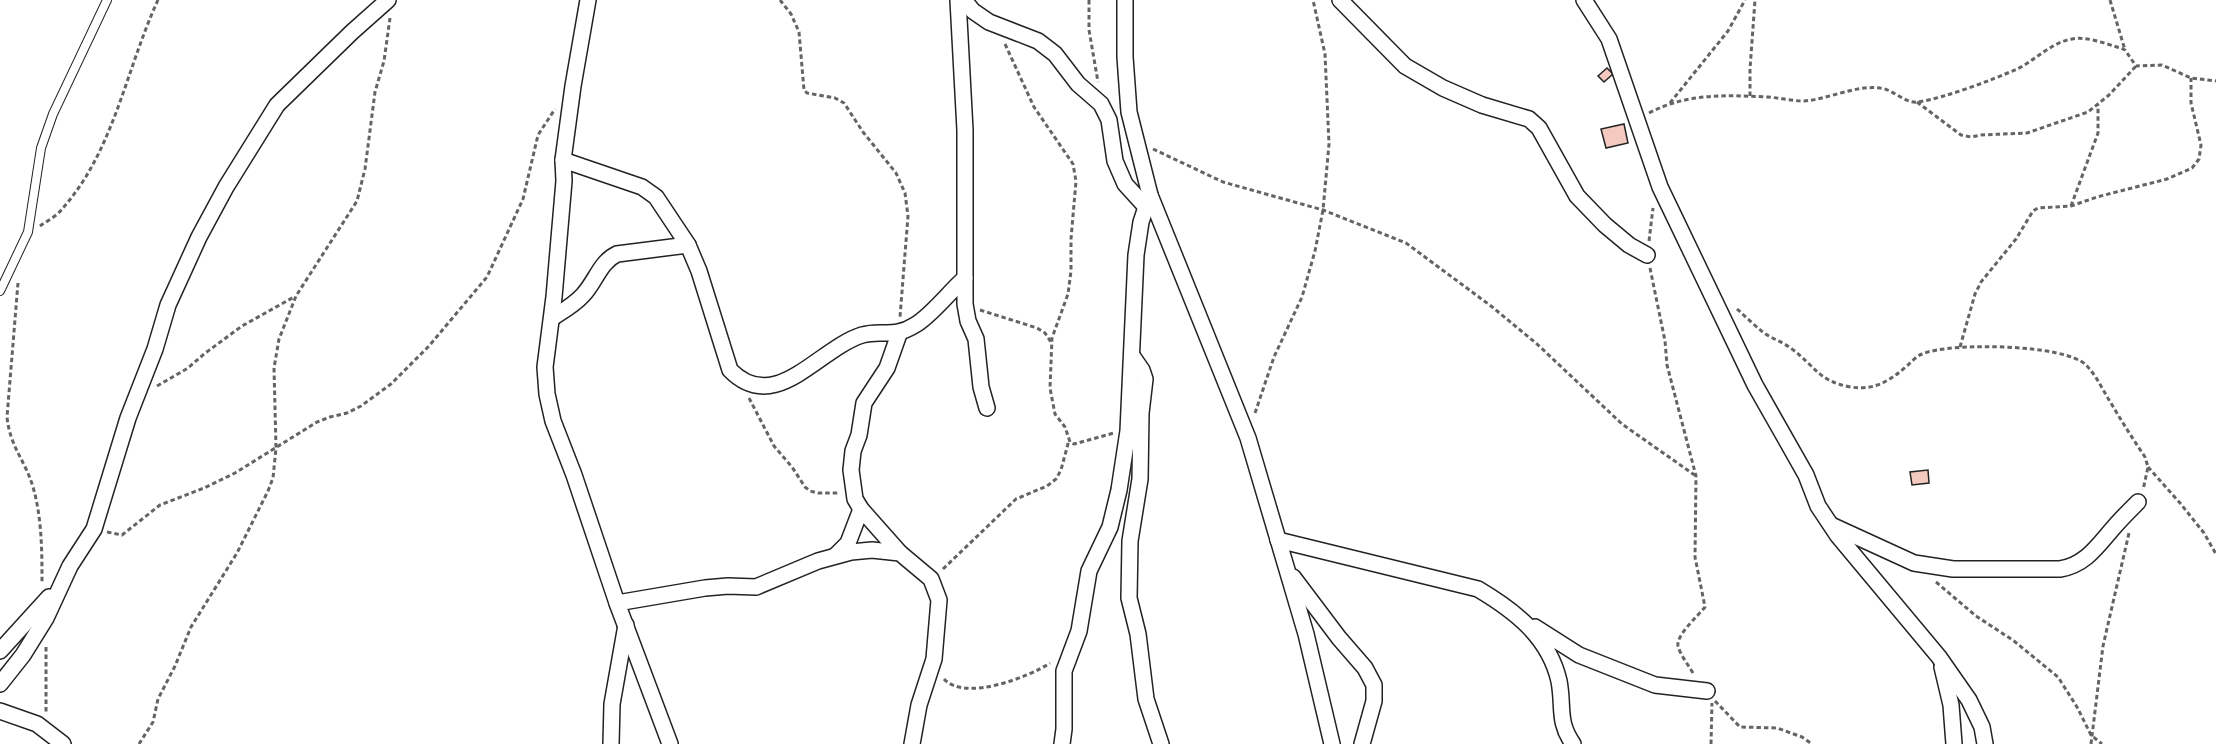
<svg xmlns="http://www.w3.org/2000/svg" width="2216" height="744" font-family="Figtree,sans-serif">
	<rect width="100%" height="100%" fill="#fff"/>
	<g fill="#f3c9c0" stroke="#222" stroke-width="1.5">
		<polygon points="1607,68 1613,74 1604,82 1598,76"/>
		<polygon points="1624,124 1628,143 1606,148 1601,129"/>
		<polygon points="1928,470 1929,483 1912,485 1910,472"/>
	</g>
	<g fill="none" stroke-linecap="round" stroke-linejoin="round">
		<defs>
			<polyline id="lane" points="0,291 28,232 41,148 53,114 107,0"/>
			<g id="street">
				<polyline points="588,0 573,86 563,160 564,181 554,297 545,367 547,394 553,421 574,475 617,603 670,744"/>
				<polyline points="958,0 965,130 965,304 968,321 976,339 981,387 987,408"/>
				<polyline points="964,0 973,11 989,22 1038,41 1055,54 1078,84 1101,104 1109,120 1115,161 1125,184 1145,206"/>
				<polyline points="1125,0 1125,57 1129,112 1150,195 1248,438 1306,634 1332,744"/>
				<polyline points="1340,0 1405,66 1443,88 1482,105 1529,119 1539,128 1577,196 1605,225 1629,245 1647,255"/>
				<polyline points="1584,0 1609,39 1660,187 1755,385 1806,475 1818,506 1838,536 1939,657 1969,700 1982,727 1985,744"/>
				<path d="M 563,160 L 642,187 L 656,197 L 688,245 L 699,271 L 730,370 C 775,416 818,349 862,335 C 882,329 893,339 915,325 C 931,316 950,291 965,278"/>
				<path d="M 552,318 C 563,311 574,305 583,295 C 596,281 600,262 617,254 L 688,245"/>
				<polyline points="899,334 887,368 864,403 859,435 853,451 851,470 855,499 861,509 900,553"/>
				<polyline points="1133,357 1142,370 1145,379 1141,413 1140,479 1130,541 1129,598 1138,634 1146,699 1161,744"/>
				<path d="M 1831,525 L 1914,563 L 1953,569 L 2060,569 C 2086,565 2098,545 2115,526 C 2122,518 2130,510 2138,502"/>
				<path d="M 1278,540 L 1478,589 C 1515,611 1549,637 1559,681 C 1564,707 1557,721 1573,744"/>
				<polyline points="835,556 848,543 861,509"/>
				<polyline points="1293,577 1339,638 1365,668 1374,685 1374,701 1362,744"/>
				<polyline points="617,603 705,588 728,586 756,587 818,561 851,552 872,550 900,553 931,579 939,600 934,659 919,705 912,744"/>
				<polyline points="1535,627 1579,655 1655,685 1707,691"/>
				<polyline points="0,651 49,597"/>
				<polyline points="1942,667 1951,705 1954,744"/>
				<polyline points="0,684 23,655 46,618 70,566 94,529 128,418 155,349 168,305 199,237 226,187 277,105 352,32 388,0"/>
				<polyline points="0,711 37,724 63,744"/>
				<polyline points="611,744 612,704 626,625"/>
				<polyline points="1062,744 1064,729 1064,671 1079,631 1089,571 1110,527 1119,490 1128,431 1136,255 1141,222 1150,195"/>
			</g>
		</defs>
		<use href="#lane" stroke="#222" stroke-width="10"/>
		<use href="#street" stroke="#222" stroke-width="18"/>
		<g stroke="#646464" stroke-width="3" stroke-dasharray="4.5 3" stroke-linecap="butt">
			<polyline points="780,0 791,14 799,32 804,90 807,93 835,98 844,103 863,132 896,173 905,193 908,216 900,317"/>
			<polyline points="1089,0 1089,30 1098,82"/>
			<polyline points="2110,0 2125,50"/>
			<polyline points="1005,44 1034,107 1073,164 1076,181 1071,239 1071,271 1068,294 1052,338 1050,388 1055,414 1065,427 1070,442 1074,444 1114,433"/>
			<polyline points="1750,96 1750,69 1755,0"/>
			<polyline points="1917,102 1961,135 1971,137 1981,135 2027,133 2088,112 2109,95 2136,66"/>
			<polyline points="1670,103 1728,31 1745,0"/>
			<path d="M 1649,113 C 1687,93 1726,95 1768,97 C 1780,98 1792,101 1804,101 C 1829,99 1855,85 1880,88 C 1893,89 1905,104 1918,102 C 1945,98 1992,80 2017,69 C 2036,60 2050,43 2072,39 C 2088,36 2105,44 2121,48 L 2125,50 L 2136,66 L 2162,65 L 2191,78 L 2216,81"/>
			<polyline points="1153,149 1223,182 1323,210 1406,243 1491,306 1537,344 1622,424 1696,476"/>
			<polyline points="2071,206 2098,133 2098,105"/>
			<path d="M 40,226 C 47,221 57,216 62,209 C 114,151 126,69 158,0"/>
			<polyline points="1649,241 1653,208"/>
			<path d="M 1650,268 L 1665,341 L 1667,365 L 1696,476 L 1695,557 L 1705,607 C 1698,616 1676,635 1678,646 C 1680,655 1690,667 1694,675"/>
			<path d="M 18,283 L 7,417 C 10,447 25,460 33,487 C 42,518 42,552 42,584"/>
			<path d="M 1737,309 C 1746,317 1755,326 1764,333 C 1773,339 1783,342 1792,349 C 1815,366 1819,382 1851,387 C 1875,391 1891,380 1908,365 C 1912,361 1917,356 1922,354 C 1950,342 2065,344 2086,365 C 2097,376 2103,391 2111,403 C 2122,422 2133,439 2145,457 L 2148,467 L 2143,490"/>
			<polyline points="980,310 1037,328 1045,333 1051,342"/>
			<polyline points="1960,347 1975,294 1981,282 2016,239 2033,211 2038,208 2071,206 2097,197 2167,179 2192,168 2199,159 2201,145 2191,103 2191,78"/>
			<polyline points="157,386 188,368 204,354 242,326 294,297"/>
			<polyline points="749,398 774,446 792,467 805,487 810,491 818,493 838,493"/>
			<polyline points="1255,413 1274,357 1302,297 1315,251 1323,210 1329,144 1325,54 1313,0"/>
			<polyline points="2148,467 2180,503 2204,533 2216,554"/>
			<polyline points="107,532 122,535 160,505 204,488 235,473 317,422 330,417 347,413 361,406 391,384 429,346 487,277 523,199 538,135 555,109"/>
			<polyline points="943,569 1016,499 1047,486 1056,479 1061,470 1069,440"/>
			<polyline points="1936,582 1976,616 2014,641 2058,677 2077,707 2091,735 2102,744"/>
			<polyline points="46,647 46,712"/>
			<path d="M 944,679 C 965,702 1029,677 1050,663"/>
			<polyline points="1715,701 1740,727 1777,728 1802,737 1812,744"/>
			<polyline points="139,744 153,722 158,699 175,666 191,627 237,553 268,491 273,478 276,448 274,368 279,339 296,296 357,201 365,169 375,92 384,61 390,18"/>
			<polyline points="1711,744 1712,703"/>
			<polyline points="2091,744 2103,646 2129,533"/>
		</g>
		<use href="#lane" stroke="#fff" stroke-width="8"/>
		<use href="#street" stroke="#fff" stroke-width="15"/>
	</g>
</svg>
